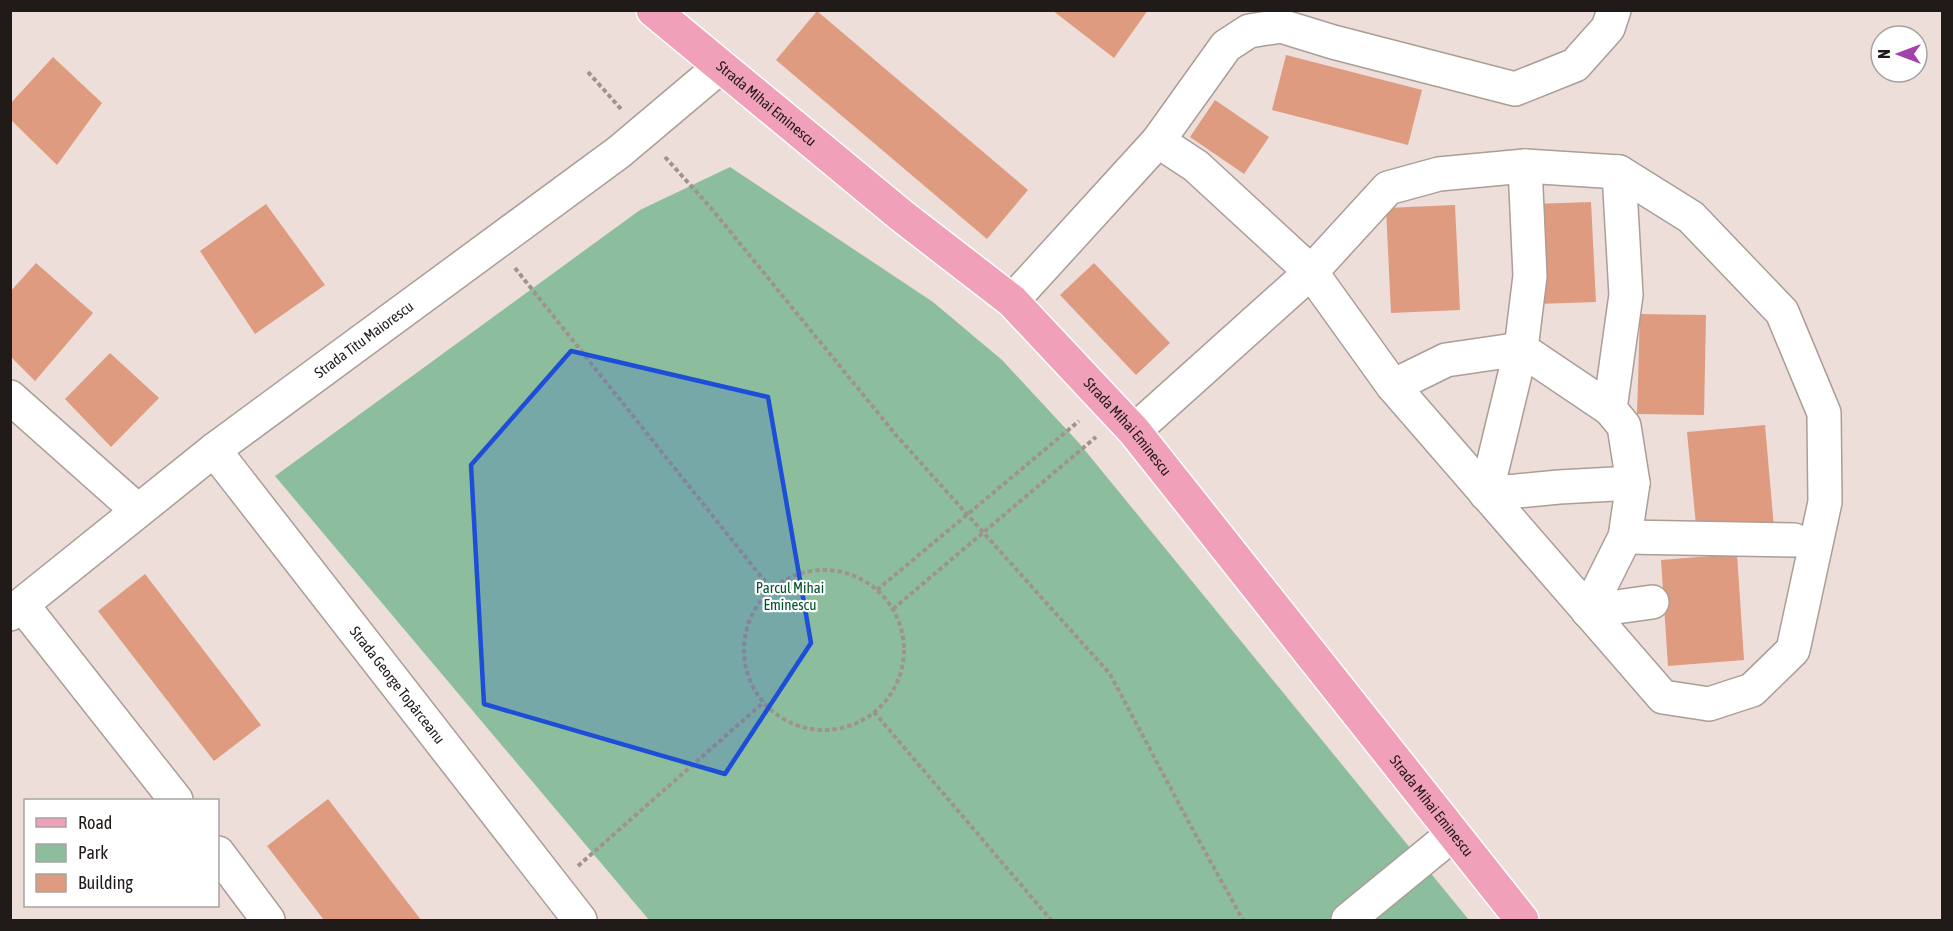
<svg xmlns="http://www.w3.org/2000/svg" width="1953" height="931" font-family="'Asap Condensed',sans-serif">
	<rect width="100%" height="100%" fill="#edded9"/>
	<polygon fill="#8cbe9d" points="730,167 933,302 1002,360 1079,443 1469,920 649,920 275,476 640,210"/>
	<g fill="#de9b80">
		<polygon points="1052,10 1148,10 1114,58"/>
		<polygon points="817,11 1028,190 987,239 776,60"/>
		<polygon points="1286,55 1422,90 1408,145 1272,110"/>
		<polygon points="53,57 102,103 57,165 10,119 10,104"/>
		<polygon points="1215,100 1269,137 1244,174 1190,137"/>
		<polygon points="1591,202 1596,302 1537,304 1533,204"/>
		<polygon points="266,204 325,285 255,334 200,251"/>
		<polygon points="1455,205 1460,310 1391,313 1386,208"/>
		<polygon points="36,263 93,313 35,381 10,356 10,292"/>
		<polygon points="1094,263 1170,343 1136,375 1060,295"/>
		<polygon points="1640,314 1706,315 1704,415 1637,414"/>
		<polygon points="110,353 159,398 111,447 65,399"/>
		<polygon points="1765,425 1774,528 1697,536 1687,432"/>
		<polygon points="1737,554 1744,660 1668,666 1661,560"/>
		<polygon points="145,574 261,725 214,761 98,611"/>
		<polygon points="328,799 421,920 324,920 267,846"/>
	</g>
	<g fill="none" stroke-linecap="round" stroke-linejoin="round">
		<defs>
			<g id="minor">
				<polygon points="1525,166 1619,172 1691,217 1782,312 1824,413 1825,502 1793,650 1752,690 1709,704 1663,697 1393,386 1311,272 1388,188 1439,174"/>
				<polyline points="1525,166 1530,276 1521,349 1486,494 1559,487 1633,483"/>
				<polyline points="1012,301 1158,141 1226,46 1249,31 1281,26 1333,42 1515,89 1575,65 1608,28 1614,10"/>
				<polyline points="1393,386 1446,360 1521,349 1610,409"/>
				<polyline points="10,397 137,510"/>
				<polyline points="1134,431 1311,272 1196,166 1158,141"/>
				<path id="s1" d="M 214,450 L 580,920"/>
				<polyline points="1625,537 1794,540"/>
				<polyline points="23,606 176,800"/>
				<polyline points="1588,611 1625,537 1633,483 1624,426 1610,409 1626,295 1619,172"/>
				<polyline points="1588,611 1652,602"/>
				<path id="s2" d="M 10,614 L 214,450 L 619,152 L 721,66"/>
				<polyline points="218,853 268,920"/>
				<polyline points="1348,920 1453,834"/>
			</g>
			<g id="major">
				<path id="s3" d="M 653,10 L 902,216 L 1012,301 L 1134,431 L 1522,920"/>
			</g>
		</defs>
		<use href="#minor" stroke="#ab9d97" stroke-width="36"/>
		<use href="#major" stroke="#fff" stroke-width="36"/>
		<g stroke="#9e938f" stroke-width="4" stroke-dasharray="4.5 3" stroke-linecap="butt">
			<polyline points="588,72 621,109"/>
			<polyline points="665,157 711,208 896,435 1110,674 1187,819 1243,920"/>
			<polyline points="515,268 771,589"/>
			<circle cx="824" cy="650" r="80"/>
			<polyline points="877,590 1079,421"/>
			<polyline points="893,609 1096,437"/>
			<polyline points="874,712 1051,920"/>
			<polyline points="578,866 764,702"/>
		</g>
		<use href="#minor" stroke="#fff" stroke-width="33"/>
		<use href="#major" stroke="#f0a0b8" stroke-width="33"/>
	</g>
	<path fill="#1d4ed8" fill-opacity="0.2" stroke="#1d4ed8" stroke-width="4.5" stroke-linejoin="round" d="M 571,351 L 768,397 L 811,643 L 725,774 L 484,704 L 471,465 Z"/>
	<g text-anchor="middle" stroke-width="4.5" stroke-linejoin="round" paint-order="stroke">
		<g font-size="15" fill="#201b19" stroke="#fff">
			<text dy="5" stroke="none"><textPath href="#s3" startOffset="147">Strada Mihai Eminescu</textPath></text>
			<text dy="5" stroke="none"><textPath href="#s2" startOffset="448">Strada Titu Maiorescu</textPath></text>
			<text dy="5" stroke="none"><textPath href="#s3" startOffset="633">Strada Mihai Eminescu</textPath></text>
			<text dy="5" stroke="none"><textPath href="#s1" startOffset="298">Strada George Topârceanu</textPath></text>
			<text dy="5" stroke="none"><textPath href="#s3" startOffset="1119">Strada Mihai Eminescu</textPath></text>
		</g>
		<g font-size="15" fill="#00522d" stroke="#fff">
			<text x="790" y="593">Parcul Mihai<tspan x="790" dy="17">Eminescu</tspan></text>
		</g>
	</g>
	<rect width="1953" height="931" fill="none" stroke="#201b19" stroke-width="24"/>
	<rect x="24" y="799" width="195" height="108" fill="#ffffff" stroke="#a6a4a3" stroke-width="1.5"/>
	<rect x="36" y="818" width="30" height="9" fill="#f0a0b8" stroke="#a6a4a3" stroke-width="1.5"/>
	<text x="78" y="829" font-size="18" fill="#201b19">Road</text>
	<rect x="36" y="844" width="30" height="18" fill="#8cbe9d" stroke="#a6a4a3" stroke-width="1.5"/>
	<text x="78" y="859" font-size="18" fill="#201b19">Park</text>
	<rect x="36" y="874" width="30" height="18" fill="#de9b80" stroke="#a6a4a3" stroke-width="1.5"/>
	<text x="78" y="889" font-size="18" fill="#201b19">Building</text>
	<g transform="translate(1899 54) rotate(270)"><circle r="28" fill="#ffffff" stroke="#a6a4a3" stroke-width="1.5"/>
	<path d="M0-4.5L10 22L0 15L-10 22Z" fill="#a242ab"/>
	<text y="-9" font-size="16" font-weight="bold" text-anchor="middle" fill="#201b19">N</text>
	</g>
</svg>
